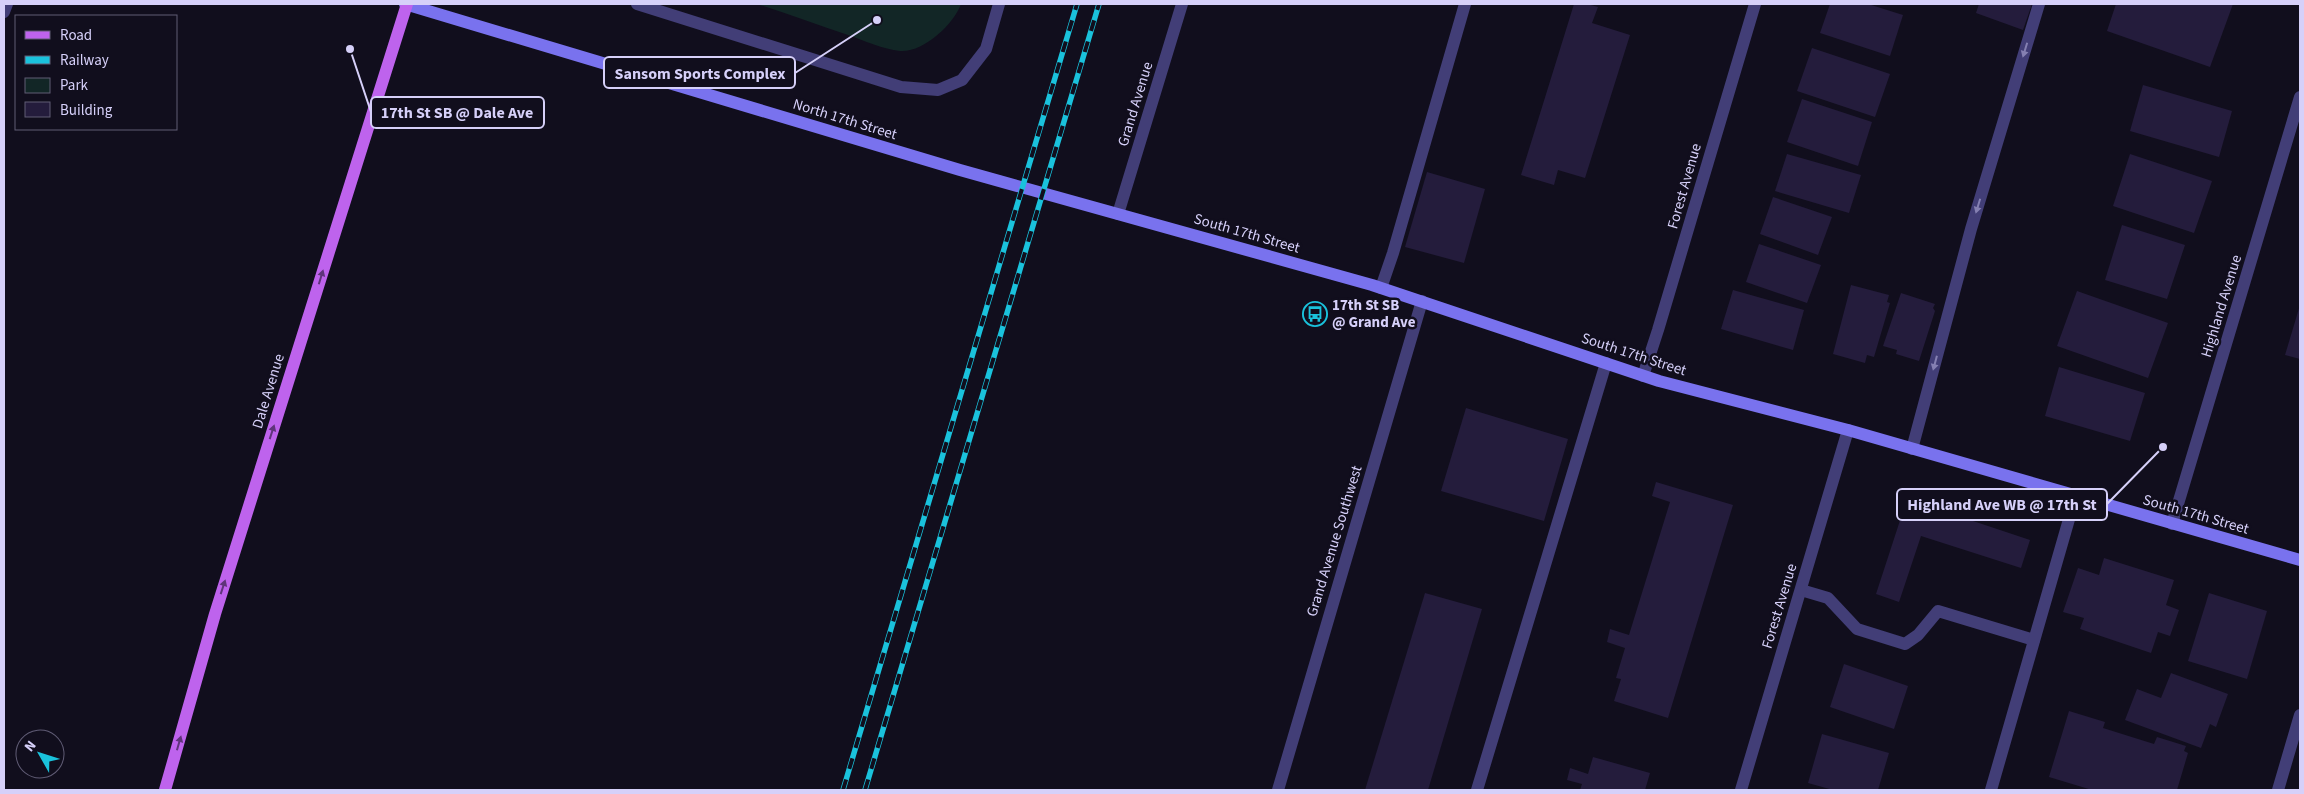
<svg xmlns="http://www.w3.org/2000/svg" width="2304" height="794" font-family="'Source Sans 3',sans-serif">
	<rect width="100%" height="100%" fill="#110e1d"/>
	<path fill="#122626" d="M 757,4 L 961,4 C 954,24 923,53 900,51 C 883,49 865,41 848,35 C 818,25 788,14 757,4 Z"/>
	<g fill="#241c3c">
		<polygon points="1574,4 1587,4 1598,7 1592,23 1630,35 1585,178 1558,170 1554,185 1521,175"/>
		<polygon points="1830,4 1868,4 1903,15 1890,56 1820,33"/>
		<polygon points="1979,4 2032,4 2023,30 1976,13"/>
		<polygon points="2116,4 2233,4 2210,67 2107,31"/>
		<polygon points="1812,48 1890,74 1875,117 1797,91"/>
		<polygon points="2143,85 2232,111 2219,157 2130,131"/>
		<polygon points="1802,99 1872,122 1858,166 1787,142"/>
		<polygon points="1787,154 1861,175 1849,213 1775,191"/>
		<polygon points="2130,154 2212,181 2194,233 2113,206"/>
		<polygon points="1427,172 1485,189 1464,263 1405,247"/>
		<polygon points="1773,197 1832,217 1818,255 1760,234"/>
		<polygon points="2122,225 2185,245 2167,299 2105,280"/>
		<polygon points="1759,244 1821,265 1807,303 1746,282"/>
		<polygon points="1851,285 1889,295 1887,302 1890,303 1874,357 1867,355 1865,363 1833,354"/>
		<polygon points="1733,290 1804,310 1793,350 1721,329"/>
		<polygon points="2077,291 2168,323 2148,378 2057,346"/>
		<polygon points="1901,293 1935,304 1933,308 1935,311 1919,361 1896,354 1897,350 1883,346"/>
		<polygon points="2300,305 2300,359 2285,355"/>
		<polygon points="2059,367 2145,393 2130,441 2045,416"/>
		<polygon points="1466,408 1568,439 1544,521 1441,491"/>
		<polygon points="1656,482 1733,505 1668,718 1614,701 1621,679 1616,678 1625,648 1607,642 1610,629 1629,635 1670,502 1652,496"/>
		<polygon points="1907,499 2030,540 2021,568 1921,536 1899,602 1876,594"/>
		<polygon points="2104,558 2174,580 2166,605 2179,610 2170,636 2158,632 2151,653 2080,629 2084,618 2063,612 2078,568 2099,575"/>
		<polygon points="1425,593 1482,609 1428,790 1365,790"/>
		<polygon points="2209,593 2267,611 2247,679 2188,661"/>
		<polygon points="1844,664 1908,686 1894,729 1830,707"/>
		<polygon points="2171,673 2228,694 2216,727 2210,724 2201,748 2125,720 2137,689 2161,698"/>
		<polygon points="2069,711 2105,722 2103,728 2154,744 2157,737 2186,746 2184,751 2188,753 2177,790 2092,790 2049,777"/>
		<polygon points="1822,734 1889,753 1878,790 1833,790 1808,783"/>
		<polygon points="1593,757 1650,773 1645,790 1580,790 1582,784 1567,780 1570,768 1588,774"/>
	</g>
	<g fill="none" stroke-linecap="round" stroke-linejoin="round">
		<g stroke="#423e77" stroke-width="12">
			<polyline points="637,4 901,87 938,90 962,80 986,49 999,4"/>
			<polyline points="4,12 7,4"/>
			<polyline points="1381,288 1393,253 1465,4"/>
			<polyline points="1912,449 1971,229 2039,4"/>
			<polyline points="1801,590 1828,598 1857,629 1905,644 1918,635 1938,611 2034,640"/>
			<polyline points="1477,790 1606,363"/>
			<polyline points="1991,790 2076,495"/>
		</g>
		<g stroke="#423e77" stroke-width="12">
			<polyline points="1118,214 1182,4"/>
			<polyline points="1643,376 1658,330 1755,4"/>
			<polyline points="2172,524 2300,97"/>
			<polyline points="1278,790 1422,301"/>
			<polyline points="1741,790 1848,430"/>
			<polyline points="2278,790 2300,715"/>
		</g>
		<polyline stroke="#7972ee" stroke-width="12" points="405,4 960,170 1372,285 1659,381 1848,430 2300,560"/>
		<polyline stroke="#be63ed" stroke-width="12" points="165,790 215,614 407,4"/>
		<defs>
			<g id="rail">
				<polyline points="843,790 1077,4"/>
				<polyline points="865,790 1099,4"/>
			</g>
		</defs>
		<use href="#rail" stroke="#1ac2dc" stroke-width="5.5"/>
		<use href="#rail" stroke="#110e1d" stroke-width="4" stroke-dasharray="11" stroke-linecap="butt"/>
	</g>
	<defs><path id="oneway-solid" d="M-6-.8H1V-3.2L6.5 0L1 3.2V.8H-6Z" transform="scale(1.25)"/></defs>
	<g fill="#8580b2">
		<use href="#oneway-solid" transform="translate(2025 50) rotate(107)"/>
		<use href="#oneway-solid" transform="translate(1978 206) rotate(107)"/>
		<use href="#oneway-solid" transform="translate(1935 363) rotate(105)"/>
	</g>
	<g fill="#5f347b">
		<use href="#oneway-solid" transform="translate(321 277) rotate(-73)"/>
		<use href="#oneway-solid" transform="translate(272 432) rotate(-72)"/>
		<use href="#oneway-solid" transform="translate(223 587) rotate(-72)"/>
		<use href="#oneway-solid" transform="translate(179 743) rotate(-74)"/>
	</g>
	<defs>
		<symbol id="bus-ring" viewBox="-11 -11 22 22"><circle r="9.5" fill="#110e1d" stroke="#1ac2dc" stroke-width="1.5"/><path d="M-5-6H5V4H4V6H2V4H-2V6H-4V4H-5ZM-3.5-4V0h7V-4ZM-3.5 1.2v1.5H-2V1.2ZM2 1.2v1.5H3.5V1.2Z" fill="#1ac2dc"/></symbol>
	</defs>
	<g fill-rule="evenodd">
		<use href="#bus-ring" x="1301" y="300" width="28" height="28"/>
	</g>
	<g text-anchor="middle" stroke-width="5" stroke-linejoin="round" paint-order="stroke">
		<g font-size="15" fill="#d6d0f9" stroke="#110e1d">
			<text transform="translate(1135 104) rotate(-73)" y="5">Grand Avenue</text>
			<text transform="translate(845 119) rotate(17)" y="5">North 17th Street</text>
			<text transform="translate(1684 186) rotate(-74)" y="5">Forest Avenue</text>
			<text transform="translate(1247 233) rotate(16)" y="5">South 17th Street</text>
			<text transform="translate(2221 306) rotate(-73)" y="5">Highland Avenue</text>
			<text transform="translate(1634 354) rotate(18)" y="5">South 17th Street</text>
			<text transform="translate(268 391) rotate(-73)" y="5">Dale Avenue</text>
			<text transform="translate(2196 514) rotate(16)" y="5">South 17th Street</text>
			<text transform="translate(1334 541) rotate(-73)" y="5">Grand Avenue Southwest</text>
			<text transform="translate(1779 606) rotate(-73)" y="5">Forest Avenue</text>
		</g>
		<g font-size="15" font-weight="bold" fill="#d6d0f9" stroke="#110e1d" text-anchor="start">
			<text x="1332" y="310">17th St SB<tspan x="1332" dy="17">@ Grand Ave</tspan></text>
		</g>
	</g>
	<path fill="none" stroke="#d6d0f9" stroke-width="2" d="M877 20L795 73M350 49L371 112M2163 447L2107 504"/>
	<g fill="#d6d0f9" stroke="#110e1d" stroke-width="2">
		<circle cx="877" cy="20" r="5"/>
		<circle cx="350" cy="49" r="5"/>
		<circle cx="2163" cy="447" r="5"/>
	</g>
	<g fill="#110e1d" stroke="#d6d0f9" stroke-width="2">
		<rect x="604" y="57" width="191" height="31" rx="5"/>
		<rect x="371" y="97" width="173" height="31" rx="5"/>
		<rect x="1897" y="489" width="210" height="31" rx="5"/>
	</g>
	<g font-size="16" text-anchor="middle" font-weight="bold" fill="#d6d0f9">
		<text x="700" y="79">Sansom Sports Complex</text>
		<text x="457" y="118">17th St SB @ Dale Ave</text>
		<text x="2002" y="510">Highland Ave WB @ 17th St</text>
	</g>
	<rect width="2304" height="794" fill="none" stroke="#d6d0f9" stroke-width="10"/>
	<rect x="15" y="15" width="162" height="115" fill="#110e1d" stroke="#605c75"/>
	<rect x="25" y="31" width="25" height="8" fill="#be63ed" stroke="#605c75"/>
	<text x="60" y="40" font-size="15" fill="#d6d0f9">Road</text>
	<rect x="25" y="56" width="25" height="8" fill="#1ac2dc" stroke="#605c75"/>
	<text x="60" y="65" font-size="15" fill="#d6d0f9">Railway</text>
	<rect x="25" y="78" width="25" height="15" fill="#122626" stroke="#605c75"/>
	<text x="60" y="90" font-size="15" fill="#d6d0f9">Park</text>
	<rect x="25" y="102" width="25" height="15" fill="#241c3c" stroke="#605c75"/>
	<text x="60" y="115" font-size="15" fill="#d6d0f9">Building</text>
	<g transform="translate(40 754) rotate(309)"><circle r="24" fill="#110e1d" stroke="#605c75"/>
	<path d="M0-4L9 19L0 12L-9 19Z" fill="#1ac2dc"/>
	<text y="-8" font-size="14" font-weight="bold" text-anchor="middle" fill="#d6d0f9">N</text>
	</g>
</svg>
